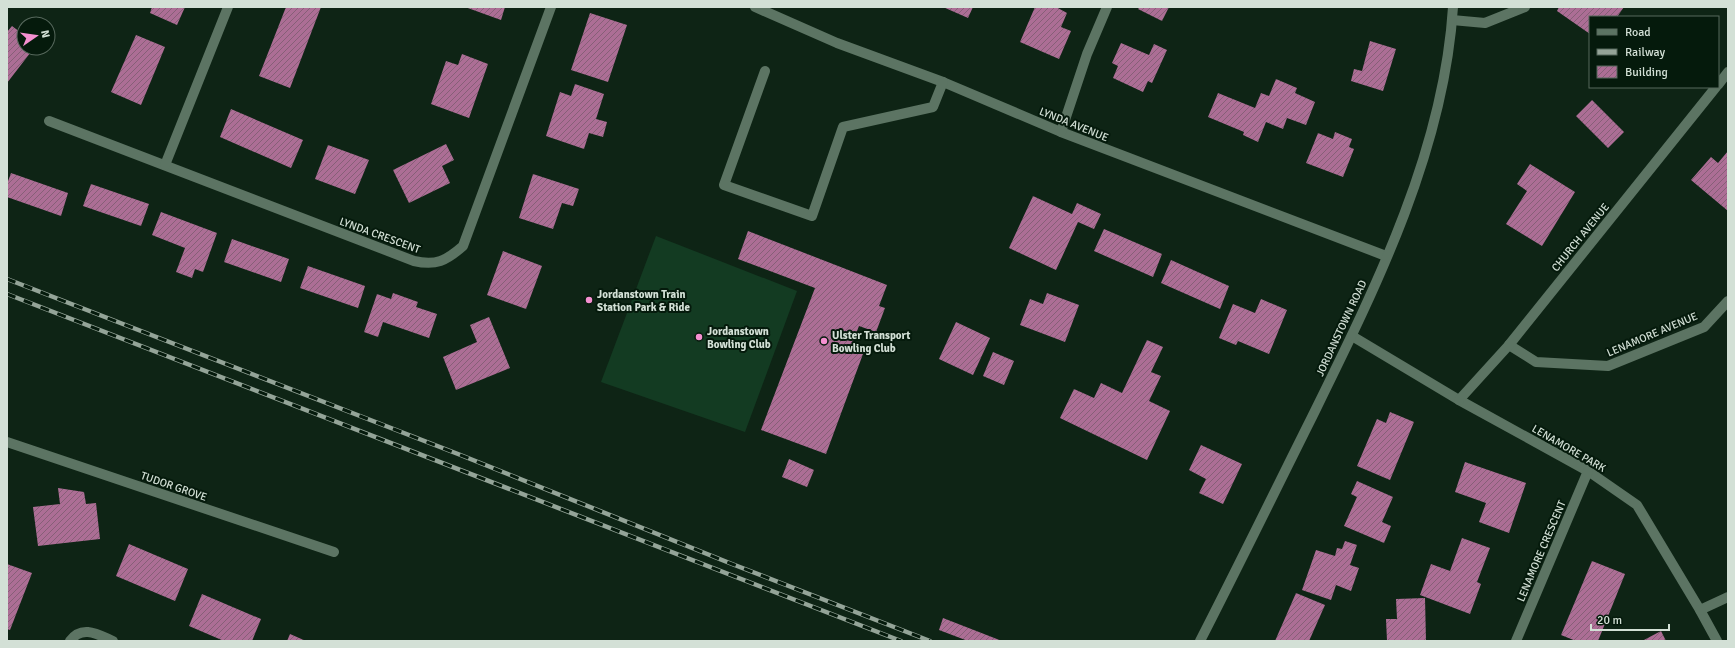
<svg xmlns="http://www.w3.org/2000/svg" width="1735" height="648" font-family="Signika,sans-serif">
	<defs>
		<pattern id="building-hatch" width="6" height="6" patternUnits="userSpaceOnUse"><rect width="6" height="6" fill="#ac6e95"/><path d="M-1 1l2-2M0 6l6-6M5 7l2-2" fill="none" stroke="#865f77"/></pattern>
	</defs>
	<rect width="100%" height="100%" fill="#0e2415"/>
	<polygon fill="#133b22" points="656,236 797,291 745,432 601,382"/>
	<g fill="url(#building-hatch)">
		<polygon points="152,7 185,7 177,25 150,13"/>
		<polygon points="286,7 321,7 290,88 259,76"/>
		<polygon points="465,7 505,7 501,20"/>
		<polygon points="943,7 973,7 968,18"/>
		<polygon points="1035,7 1056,7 1067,13 1061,27 1071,31 1059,59 1020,42"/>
		<polygon points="1140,7 1169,7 1162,21 1138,9"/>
		<polygon points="1559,7 1624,7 1617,17 1590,17 1590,34 1557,11"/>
		<polygon points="590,13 627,25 608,82 571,70"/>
		<polygon points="12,26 24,35 24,48 34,48 7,83 7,32"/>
		<polygon points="136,35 165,47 141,105 111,92"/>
		<polygon points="1370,41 1396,49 1383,91 1351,81 1354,69 1362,71"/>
		<polygon points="1121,43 1149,55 1154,44 1167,50 1152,83 1148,81 1143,92 1113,78 1118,66 1112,63"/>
		<polygon points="462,54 488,64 469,118 431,104 446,61 458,65"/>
		<polygon points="1276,79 1297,88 1295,93 1315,102 1306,125 1287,118 1283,129 1266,122 1258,142 1243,135 1244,132 1208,117 1218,93 1255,108 1261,93 1269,96"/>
		<polygon points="575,84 604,94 596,119 607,122 603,137 589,133 584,149 546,136 560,92 571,96"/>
		<polygon points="1592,100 1624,132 1608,148 1576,116"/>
		<polygon points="231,109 303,140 291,168 220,137"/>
		<polygon points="1335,132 1352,139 1349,147 1354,149 1343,177 1306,163 1318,133 1333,139"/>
		<polygon points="446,144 454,160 442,166 450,183 409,203 393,170"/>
		<polygon points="328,145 369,160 355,194 315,179"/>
		<polygon points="1728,151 1728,211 1691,180 1711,157 1718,163"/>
		<polygon points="1530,164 1575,192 1542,246 1506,224 1527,191 1517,184"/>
		<polygon points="11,173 68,193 61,216 7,197 7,184"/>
		<polygon points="533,174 579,189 573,206 562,203 553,229 519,218"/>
		<polygon points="91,184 149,204 141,226 83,206"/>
		<polygon points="1033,196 1072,214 1077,203 1101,214 1094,229 1078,222 1056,270 1009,248"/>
		<polygon points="161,212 217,233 203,272 195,269 192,278 176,272 185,248 152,235"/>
		<polygon points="1104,229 1162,254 1153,277 1094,251"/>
		<polygon points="748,231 887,285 879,306 885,308 876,332 859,326 850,349 863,354 826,454 761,430 815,288 738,259"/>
		<polygon points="232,239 289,259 281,282 224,262"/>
		<polygon points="503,251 542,266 526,309 487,295"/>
		<polygon points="1171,260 1229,286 1220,309 1161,283"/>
		<polygon points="308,266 365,286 358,308 300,288"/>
		<polygon points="393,293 418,302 416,307 437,314 429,338 383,322 378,337 364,332 377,294 391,299"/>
		<polygon points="1047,293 1079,305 1065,342 1020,325 1030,299 1043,304"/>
		<polygon points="1261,299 1287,310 1269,354 1238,341 1236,345 1219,338 1233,304 1255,313"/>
		<polygon points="489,317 510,368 456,390 443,357 477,342 470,325"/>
		<polygon points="956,322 990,338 973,375 939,359"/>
		<polygon points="1147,340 1163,347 1151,372 1161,376 1149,401 1170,411 1147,460 1060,418 1074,389 1094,398 1101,383 1122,393"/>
		<polygon points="993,352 1014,361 1004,385 983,376"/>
		<polygon points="1390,412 1414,422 1390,480 1357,466 1377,419 1386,423"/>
		<polygon points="1201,445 1242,464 1223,504 1199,493 1206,479 1189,470"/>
		<polygon points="789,459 814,470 807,487 782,477"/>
		<polygon points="1465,462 1526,483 1509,533 1479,522 1486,503 1455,492"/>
		<polygon points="1357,481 1393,497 1382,522 1391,526 1384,543 1344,526 1357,497 1351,494"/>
		<polygon points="58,488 84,492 86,504 96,503 100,539 38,546 33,507 60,504"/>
		<polygon points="1462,538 1490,548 1477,582 1481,584 1470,614 1420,595 1431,564 1450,571"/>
		<polygon points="1345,541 1357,545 1350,565 1359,568 1351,591 1336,585 1331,600 1302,590 1316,550 1335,556 1337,548 1342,549"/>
		<polygon points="129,544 188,569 175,601 116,576"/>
		<polygon points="1592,561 1625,574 1598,641 1576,641 1561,635"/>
		<polygon points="7,564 32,573 10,630 7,629"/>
		<polygon points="1296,593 1325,605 1309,641 1275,641"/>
		<polygon points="202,594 261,619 252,641 224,641 189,626"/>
		<polygon points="1425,598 1426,641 1387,641 1386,619 1397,619 1396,599"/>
		<polygon points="943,618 1002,641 968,641 939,630"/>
		<polygon points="1661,631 1666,641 1642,641"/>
		<polygon points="290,634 306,641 287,641"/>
	</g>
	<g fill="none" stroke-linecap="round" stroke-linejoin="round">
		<g stroke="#5c7463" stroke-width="10">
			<polyline points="755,7 837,43 943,82 1061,132 1386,256"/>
			<polyline points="1452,20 1485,23 1525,7"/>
			<polyline points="765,71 724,185 812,216 843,127 933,107 943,82"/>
			<polyline points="1718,85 1728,72"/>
			<path d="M 49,121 L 414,261 C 436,266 446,261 463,246 L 551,7"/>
			<polyline points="1061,132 1087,54 1107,7"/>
			<polyline points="165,165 228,7"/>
			<polyline points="1352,336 1459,400 1588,471 1637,505 1700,610 1717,641"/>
			<polyline points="1509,345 1536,362 1608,366 1704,327 1728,301"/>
			<polyline points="1459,400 1509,345 1716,87"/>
			<polyline points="7,442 334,552"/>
			<polyline points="1700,610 1728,597"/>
			<path d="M 70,641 C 82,624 99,635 113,641"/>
			<path d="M 1200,641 C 1238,567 1274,493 1311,419 C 1374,291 1444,152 1453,7"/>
			<polyline points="1516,641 1588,471"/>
		</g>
		<defs>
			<g id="rail">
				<polyline points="7,279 458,454 732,564 930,641"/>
				<polyline points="7,294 901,641"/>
			</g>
		</defs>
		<use href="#rail" stroke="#94a498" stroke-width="4.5"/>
		<use href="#rail" stroke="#051a0c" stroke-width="3" stroke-dasharray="9" stroke-linecap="butt"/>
	</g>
	<g fill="#f590d1" stroke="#051a0c" stroke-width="1.5">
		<circle cx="589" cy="300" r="4"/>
		<circle cx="699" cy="337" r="4"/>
		<circle cx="824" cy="341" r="4"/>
	</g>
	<g text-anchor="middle" stroke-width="4" stroke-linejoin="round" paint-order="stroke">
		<g font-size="11" fill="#d3e0d6" stroke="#051a0c">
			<text transform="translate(1074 124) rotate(22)" y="4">LYNDA AVENUE</text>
			<text transform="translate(380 235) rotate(20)" y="4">LYNDA CRESCENT</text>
			<text transform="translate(1580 237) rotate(-51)" y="4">CHURCH AVENUE</text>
			<text transform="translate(1341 328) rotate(-65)" y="4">JORDANSTOWN ROAD</text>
			<text transform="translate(1652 334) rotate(-23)" y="4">LENAMORE AVENUE</text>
			<text transform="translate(1569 448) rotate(30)" y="4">LENAMORE PARK</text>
			<text transform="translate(174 486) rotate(19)" y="4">TUDOR GROVE</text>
			<text transform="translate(1541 551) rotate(-67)" y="4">LENAMORE CRESCENT</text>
		</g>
		<g font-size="11" font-weight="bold" fill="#d3e0d6" stroke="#051a0c" text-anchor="start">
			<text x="597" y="298">Jordanstown Train<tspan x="597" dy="13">Station Park &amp; Ride</tspan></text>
			<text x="707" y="335">Jordanstown<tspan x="707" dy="13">Bowling Club</tspan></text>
			<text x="832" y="339">Ulster Transport<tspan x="832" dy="13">Bowling Club</tspan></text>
		</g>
	</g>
	<rect width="1735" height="648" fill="none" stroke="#d3e0d6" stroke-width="16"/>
	<rect x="1589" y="16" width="130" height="72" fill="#051a0c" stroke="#57695d"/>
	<rect x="1597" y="29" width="20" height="6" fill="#5c7463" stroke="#57695d"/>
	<text x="1625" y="36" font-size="12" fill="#d3e0d6">Road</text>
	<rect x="1597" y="49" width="20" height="6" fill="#94a498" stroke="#57695d"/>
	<text x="1625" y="56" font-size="12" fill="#d3e0d6">Railway</text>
	<rect x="1597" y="66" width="20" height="12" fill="url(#building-hatch)" stroke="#57695d"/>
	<text x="1625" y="76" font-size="12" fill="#d3e0d6">Building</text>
	<g transform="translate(36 36) rotate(77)"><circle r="19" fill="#051a0c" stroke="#57695d"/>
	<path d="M0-3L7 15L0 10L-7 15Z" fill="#f590d1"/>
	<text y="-6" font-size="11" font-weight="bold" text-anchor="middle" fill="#d3e0d6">N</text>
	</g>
	<path d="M1591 624v6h78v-6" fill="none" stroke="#d3e0d6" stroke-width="2"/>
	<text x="1597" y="624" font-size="12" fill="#d3e0d6" stroke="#051a0c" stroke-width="3" paint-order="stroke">20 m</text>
</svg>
